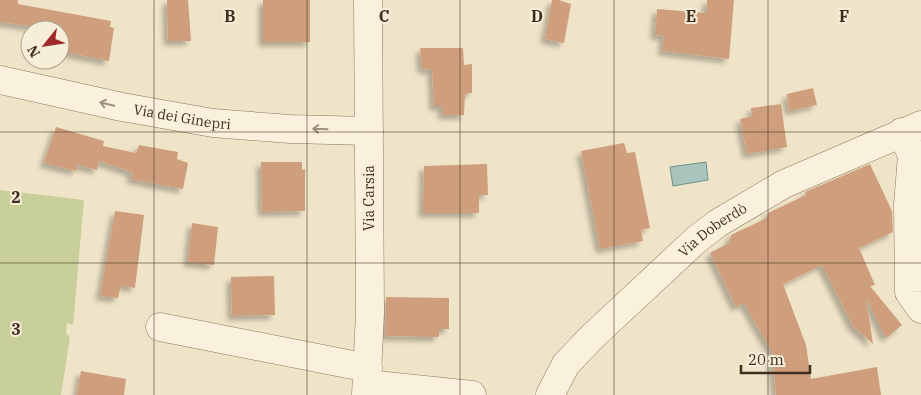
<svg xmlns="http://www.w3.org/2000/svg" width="921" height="395" font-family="'IBM Plex Serif',serif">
	<defs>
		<filter id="shadow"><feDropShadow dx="-4.5" dy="4.5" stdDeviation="2.5" flood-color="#0004"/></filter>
	</defs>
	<rect width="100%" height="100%" fill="#f0e4c8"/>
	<polygon fill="#c9cf9b" points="0,190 84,200 73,325 67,323 66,334 70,337 61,395 0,395"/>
	<polygon fill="#a9c4bc" stroke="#6f938a" points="706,162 708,180 673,186 670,167"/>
	<g fill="#cf9f7d" filter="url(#shadow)">
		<polygon points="0,0 18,0 18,4 111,21 110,27 114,28 109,61 60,51 60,30 0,22"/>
		<polygon points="167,0 188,0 191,41 168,41"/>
		<rect x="263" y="0" width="47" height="42"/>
		<polygon points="552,0 559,0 571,4 564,43 545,39"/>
		<polygon points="707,0 734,0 729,59 662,51 664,36 655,35 657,9 706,13"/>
		<polygon points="420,48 463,48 464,65 472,64 472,93 465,94 464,115 443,115 442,106 434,106 432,70 422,69"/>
		<polygon points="813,88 817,105 789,111 787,94"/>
		<polygon points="781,104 787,147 747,154 740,119 752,116 751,108"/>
		<polygon points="56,127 104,141 103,146 136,153 139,145 178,152 177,159 188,163 183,189 131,179 132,172 99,161 97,170 78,165 76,171 44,163"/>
		<polygon points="624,143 627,153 635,152 650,228 641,230 643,241 600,249 581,151"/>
		<polygon points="261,162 302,162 302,170 305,169 305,211 262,212"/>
		<polygon points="487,164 488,195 479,195 479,213 423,213 424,166"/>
		<polygon points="870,164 892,211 893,232 859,248 875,285 870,286 902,325 886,338 866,298 873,344 853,326 822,265 783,284 806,345 811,379 877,367 881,395 776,395 771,350 744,303 736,307 710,253 729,243 731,235 767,218 768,213 806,195 805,192"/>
		<polygon points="115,211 144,215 135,288 121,285 118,298 100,296"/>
		<polygon points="192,223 218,227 214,265 188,262"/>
		<polygon points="274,276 275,315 232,316 231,277"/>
		<polygon points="386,297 449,298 449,329 439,329 439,337 385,336"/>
		<polygon points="81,371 126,379 124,395 77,395"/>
	</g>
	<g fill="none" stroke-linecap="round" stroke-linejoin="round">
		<defs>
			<g id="minor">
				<path id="s1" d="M 0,80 L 122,107 L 213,123 L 290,129 L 369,131"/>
				<polyline points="902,132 912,156 908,204 909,292 921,309"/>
				<polyline points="160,327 368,368"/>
				<polyline points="367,384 472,395"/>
				<polyline points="366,395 370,313 368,0"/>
				<path id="s2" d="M 550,395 L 566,364 L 593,336 L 697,239 L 718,223 L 784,184 L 921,125"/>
			</g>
		</defs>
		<use href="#minor" stroke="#8d765c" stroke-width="29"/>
		<use href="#minor" stroke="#faf1dc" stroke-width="28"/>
	</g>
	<defs><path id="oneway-shaft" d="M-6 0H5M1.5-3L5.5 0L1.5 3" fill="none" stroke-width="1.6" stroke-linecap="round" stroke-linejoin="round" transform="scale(1.25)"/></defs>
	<g stroke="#9c907e">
		<use href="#oneway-shaft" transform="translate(107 104) rotate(-167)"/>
		<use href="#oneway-shaft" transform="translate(320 129) rotate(-178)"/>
	</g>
	<path fill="none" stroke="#3d2e20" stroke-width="1" stroke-opacity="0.55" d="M 154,0 L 154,395M 307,0 L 307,395M 460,0 L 460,395M 614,0 L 614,395M 768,0 L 768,395M 0,132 L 921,132M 0,263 L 921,263"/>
	<g text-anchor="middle" stroke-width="4" stroke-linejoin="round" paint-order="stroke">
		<g font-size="14" fill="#3d2e20" stroke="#f7eed8">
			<text dy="5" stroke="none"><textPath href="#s1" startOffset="186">Via dei Ginepri</textPath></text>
			<text transform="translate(369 198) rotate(-90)" y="5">Via Carsia</text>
			<text dy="5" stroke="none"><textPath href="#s2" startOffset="234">Via Doberdò</textPath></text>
		</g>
	</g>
	<g font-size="16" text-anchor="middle" font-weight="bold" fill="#3d2e20" stroke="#f7eed8" stroke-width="4" stroke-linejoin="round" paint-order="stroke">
		<text x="230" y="22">B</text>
		<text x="384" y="22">C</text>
		<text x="537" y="22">D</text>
		<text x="691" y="22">E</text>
		<text x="844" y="22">F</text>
		<text x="16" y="203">2</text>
		<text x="16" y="335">3</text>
	</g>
	<g transform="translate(45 45) rotate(240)"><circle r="24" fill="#f7eed8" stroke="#ada18e"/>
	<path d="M0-4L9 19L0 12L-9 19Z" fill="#9e2a2b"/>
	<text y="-8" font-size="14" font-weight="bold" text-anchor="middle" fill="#3d2e20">N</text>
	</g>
	<path d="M741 365v8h69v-8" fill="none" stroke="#3d2e20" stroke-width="2.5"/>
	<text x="748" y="365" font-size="15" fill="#3d2e20" stroke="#f7eed8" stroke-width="4" paint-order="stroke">20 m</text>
</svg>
